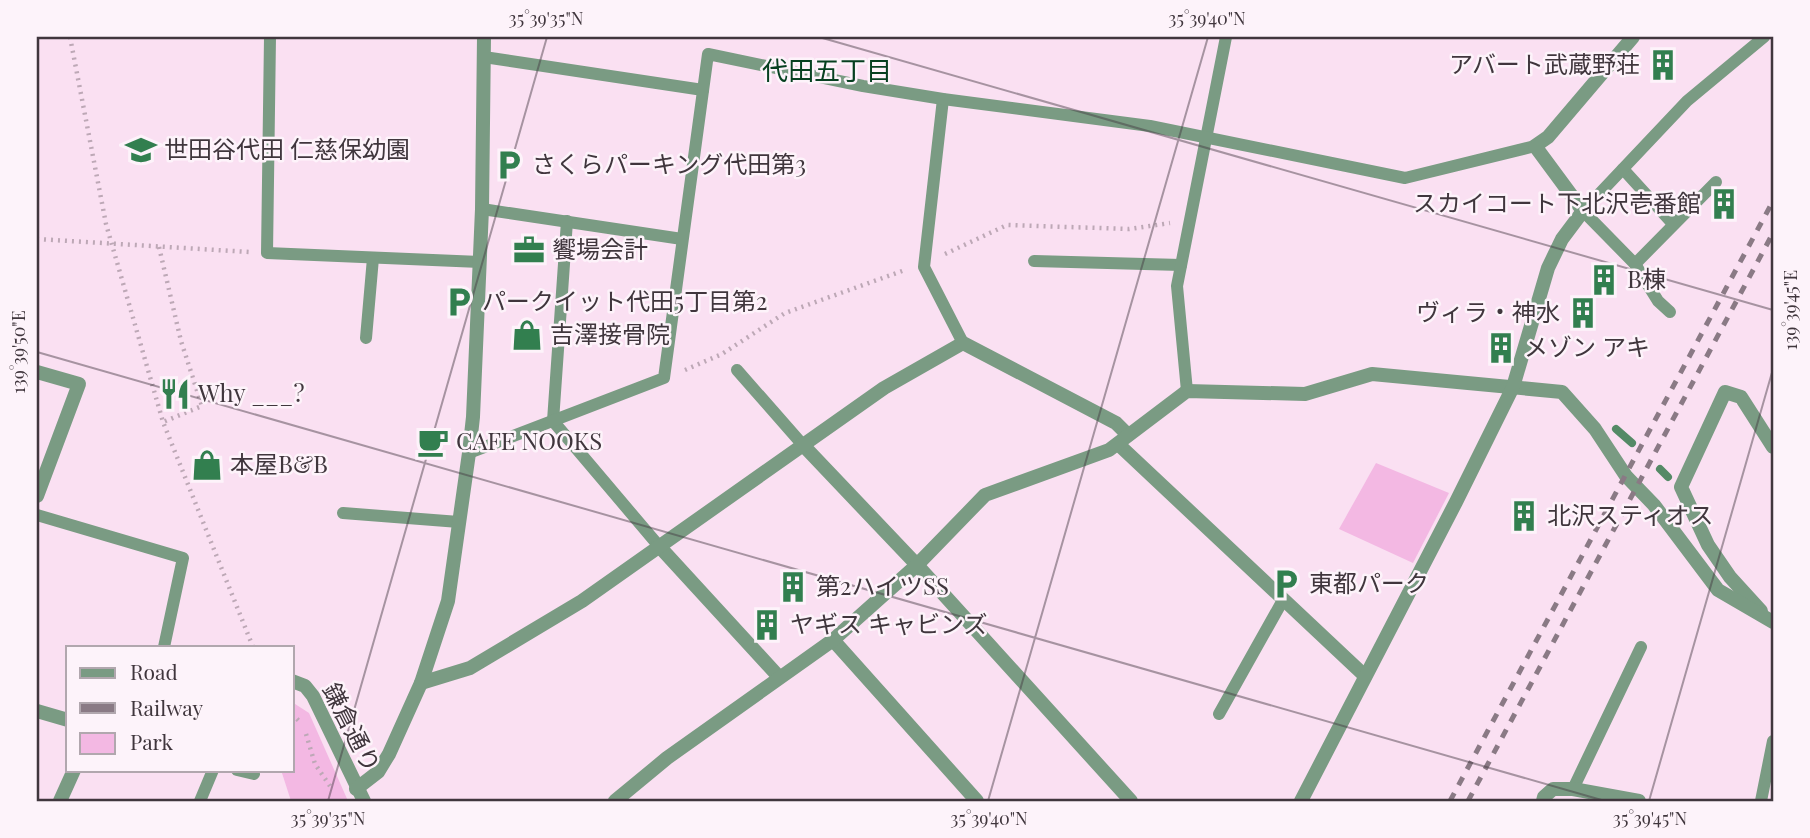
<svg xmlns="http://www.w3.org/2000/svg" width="1810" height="838" font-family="'Playfair Display','Noto Sans JP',serif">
	<rect width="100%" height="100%" fill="#fae0f2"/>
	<g fill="#f3b8e3">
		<polygon points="1376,463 1449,493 1413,563 1339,529"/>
		<polygon points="292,702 309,713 348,801 291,801 281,770 292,770"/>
	</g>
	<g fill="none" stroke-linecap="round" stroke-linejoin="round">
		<g stroke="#548a66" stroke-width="8">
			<polyline points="1616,429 1632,443"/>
			<polyline points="1660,469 1668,477"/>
		</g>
		<g stroke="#bda8b6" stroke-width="4.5" stroke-dasharray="2 5" stroke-linecap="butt">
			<polyline points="70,37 106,224 163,422 253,647"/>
			<polyline points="37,239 249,252"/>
			<polyline points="159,247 181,341 202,406 163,422"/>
			<polyline points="945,254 1007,225 1129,229 1170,223"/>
			<polyline points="685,370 722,354 785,313 905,270"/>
			<polyline points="292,714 301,723"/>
			<polyline points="306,734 315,764 332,789"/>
		</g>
		<g stroke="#7a9b83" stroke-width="12">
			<polyline points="270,37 267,253 480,262"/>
			<polyline points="484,57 703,90"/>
			<polyline points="943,99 924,267 963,343"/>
			<polyline points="1623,169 1673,224"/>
			<polyline points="482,209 682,239"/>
			<polyline points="567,221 553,421 658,545"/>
			<polyline points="1034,261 1181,265"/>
			<polyline points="1635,264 1716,182"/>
			<polyline points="1670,312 1658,301 1635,264 1583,211 1687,101 1764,37"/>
			<polyline points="366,338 373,258"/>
			<polyline points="737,370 802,444"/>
			<polyline points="1187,391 1177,286 1226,37"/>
			<polyline points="469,453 664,378 708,54 863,86 943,99 1150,126 1405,178 1535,146"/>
			<polyline points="343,513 459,522"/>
			<polyline points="37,515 183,558 164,647"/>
			<polyline points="1219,714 1283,600"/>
			<polyline points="237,770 254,774"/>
			<polyline points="1573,789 1641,647"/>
			<polyline points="200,801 213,770"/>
			<polyline points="1761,801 1773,741"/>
		</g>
		<g stroke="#7a9b83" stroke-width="14">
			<polyline points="37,372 79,384 37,496"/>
			<polyline points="802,444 917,565 1131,801"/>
			<polyline points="1118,444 1365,676"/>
			<polyline points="469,453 473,417 482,209 484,37"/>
			<polyline points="658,545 779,677"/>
			<polyline points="1761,611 1730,577 1708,545 1681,487 1725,392 1741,397 1773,447"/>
			<polyline points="833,640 977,801"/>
			<polyline points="292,681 305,686 313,696 364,801"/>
			<polyline points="421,683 470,668 582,601 884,388 963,343 1116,423 1128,435"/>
			<polyline points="37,711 68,720"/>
			<polyline points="60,801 74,770"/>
			<polyline points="615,801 667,758 833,640 917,565 985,495 1109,450 1187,391 1305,394 1372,374 1562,392 1595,429 1626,476 1654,505 1718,590 1773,622"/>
			<polyline points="1301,801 1456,502 1513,387 1548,268 1562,239 1583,211 1535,146 1548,137 1633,37"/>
			<polyline points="1543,801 1544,797 1553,789 1573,789 1639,801"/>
		</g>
		<polyline stroke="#7a9b83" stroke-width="14" points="356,789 378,772 389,754 421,683 448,601 469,453"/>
		<g stroke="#8a7a85" stroke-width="5" stroke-dasharray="9 9" stroke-linecap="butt">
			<polyline points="1450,801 1773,201"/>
			<polyline points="1468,801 1773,233"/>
		</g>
	</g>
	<path fill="none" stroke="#40363d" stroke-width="2" stroke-opacity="0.45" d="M 819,37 L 1773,310M 37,352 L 1605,801M 328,801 L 547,37M 988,801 L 1208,37M 1649,801 L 1773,369"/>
	<defs>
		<symbol id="building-bare" viewBox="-9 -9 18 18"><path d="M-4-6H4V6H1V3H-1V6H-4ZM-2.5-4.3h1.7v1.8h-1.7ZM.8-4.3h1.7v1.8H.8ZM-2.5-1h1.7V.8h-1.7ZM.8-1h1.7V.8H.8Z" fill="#327f4f" stroke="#fdf3fa" stroke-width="2.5" paint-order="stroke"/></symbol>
		<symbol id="school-bare" viewBox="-9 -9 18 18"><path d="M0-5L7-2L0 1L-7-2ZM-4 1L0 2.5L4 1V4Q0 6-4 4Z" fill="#327f4f" stroke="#fdf3fa" stroke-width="2.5" paint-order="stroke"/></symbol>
		<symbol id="parking-bare" viewBox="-9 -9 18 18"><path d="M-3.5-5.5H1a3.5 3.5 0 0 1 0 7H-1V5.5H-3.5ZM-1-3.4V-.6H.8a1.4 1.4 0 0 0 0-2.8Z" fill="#327f4f" stroke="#fdf3fa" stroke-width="2.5" paint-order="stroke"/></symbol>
		<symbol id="office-bare" viewBox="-9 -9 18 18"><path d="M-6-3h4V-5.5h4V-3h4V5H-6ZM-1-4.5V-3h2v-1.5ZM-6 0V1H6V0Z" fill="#327f4f" stroke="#fdf3fa" stroke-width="2.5" paint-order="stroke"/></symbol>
		<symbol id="shop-bare" viewBox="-9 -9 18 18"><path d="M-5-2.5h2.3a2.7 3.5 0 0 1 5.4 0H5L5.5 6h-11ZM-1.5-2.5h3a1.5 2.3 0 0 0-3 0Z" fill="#327f4f" stroke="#fdf3fa" stroke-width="2.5" paint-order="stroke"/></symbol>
		<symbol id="restaurant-bare" viewBox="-9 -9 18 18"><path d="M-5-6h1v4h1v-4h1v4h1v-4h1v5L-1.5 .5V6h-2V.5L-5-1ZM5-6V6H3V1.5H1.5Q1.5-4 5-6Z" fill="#327f4f" stroke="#fdf3fa" stroke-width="2.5" paint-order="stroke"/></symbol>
		<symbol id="cafe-bare" viewBox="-9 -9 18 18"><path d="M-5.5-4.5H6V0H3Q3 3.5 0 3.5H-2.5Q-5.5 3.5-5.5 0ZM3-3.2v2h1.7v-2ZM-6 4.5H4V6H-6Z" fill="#327f4f" stroke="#fdf3fa" stroke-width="2.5" paint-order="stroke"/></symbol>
	</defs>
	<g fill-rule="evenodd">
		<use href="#building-bare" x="1641" y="43" width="44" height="44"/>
		<use href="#school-bare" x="119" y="128" width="44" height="44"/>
		<use href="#parking-bare" x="487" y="143" width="44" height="44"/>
		<use href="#building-bare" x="1702" y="182" width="44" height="44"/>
		<use href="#office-bare" x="507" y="228" width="44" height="44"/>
		<use href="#building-bare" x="1582" y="258" width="44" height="44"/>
		<use href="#parking-bare" x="437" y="280" width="44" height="44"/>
		<use href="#building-bare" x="1561" y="291" width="44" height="44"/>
		<use href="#shop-bare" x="505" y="313" width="44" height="44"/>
		<use href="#building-bare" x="1479" y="326" width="44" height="44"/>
		<use href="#restaurant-bare" x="153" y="372" width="44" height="44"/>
		<use href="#cafe-bare" x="411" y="420" width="44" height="44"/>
		<use href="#shop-bare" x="185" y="443" width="44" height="44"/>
		<use href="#building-bare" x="1502" y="494" width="44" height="44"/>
		<use href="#parking-bare" x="1264" y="562" width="44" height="44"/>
		<use href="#building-bare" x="771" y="565" width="44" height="44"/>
		<use href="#building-bare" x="745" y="603" width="44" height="44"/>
	</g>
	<g text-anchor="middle" stroke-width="5" stroke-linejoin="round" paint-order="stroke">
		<g font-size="24" fill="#40363d" stroke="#fdf3fa" text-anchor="start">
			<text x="1640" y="73" text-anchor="end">アバート武蔵野荘</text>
			<text x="164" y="158">世田谷代田 仁慈保幼園</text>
			<text x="532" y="173">さくらパーキング代田第3</text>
			<text x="1701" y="212" text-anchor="end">スカイコート下北沢壱番館</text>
			<text x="552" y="258">饗場会計</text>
			<text x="1627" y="288">B棟</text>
			<text x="482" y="310">パークイット代田5丁目第2</text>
			<text x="1560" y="321" text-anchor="end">ヴィラ・神水</text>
			<text x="550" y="343">吉澤接骨院</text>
			<text x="1524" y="356">メゾン アキ</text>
			<text x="198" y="402">Why ___?</text>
			<text x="456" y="450">CAFE NOOKS</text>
			<text x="230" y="473">本屋B&amp;B</text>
			<text x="1547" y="524">北沢スティオス</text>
			<text x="1309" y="592">東都パーク</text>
			<text x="816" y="595">第2ハイツSS</text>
			<text x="790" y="633">ヤギス キャビンズ</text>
		</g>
		<g font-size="24" fill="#40363d" stroke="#fdf3fa">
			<text transform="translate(351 728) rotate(63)" y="8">鎌倉通り</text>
		</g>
		<g font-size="26" fill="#064020" stroke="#fdf3fa">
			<text x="827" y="80">代田五丁目</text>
		</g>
	</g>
	<rect width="1810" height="838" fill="none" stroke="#fdf3fa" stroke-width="77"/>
	<rect x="66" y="646" width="228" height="126" fill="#fdf3fa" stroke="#b1a7ae" stroke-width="2"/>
	<rect x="80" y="668" width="35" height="10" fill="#7a9b83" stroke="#b1a7ae" stroke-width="2"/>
	<text x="130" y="680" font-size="21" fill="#40363d">Road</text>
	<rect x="80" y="703" width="35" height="10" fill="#8a7a85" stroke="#b1a7ae" stroke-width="2"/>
	<text x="130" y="716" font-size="21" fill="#40363d">Railway</text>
	<rect x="80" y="733" width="35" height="21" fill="#f3b8e3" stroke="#b1a7ae" stroke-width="2"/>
	<text x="130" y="750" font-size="21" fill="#40363d">Park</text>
	<rect x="38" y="38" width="1734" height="762" fill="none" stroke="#40363d" stroke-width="2.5"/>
	<g font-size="18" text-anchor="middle" fill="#40363d">
		<text x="546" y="25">35°39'35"N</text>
		<text x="1207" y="25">35°39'40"N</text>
		<text transform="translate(1791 310) rotate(-90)" y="6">139°39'45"E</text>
		<text transform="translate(19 352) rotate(-90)" y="6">139°39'50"E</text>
		<text x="328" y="825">35°39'35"N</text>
		<text x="989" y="825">35°39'40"N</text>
		<text x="1650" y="825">35°39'45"N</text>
	</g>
</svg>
